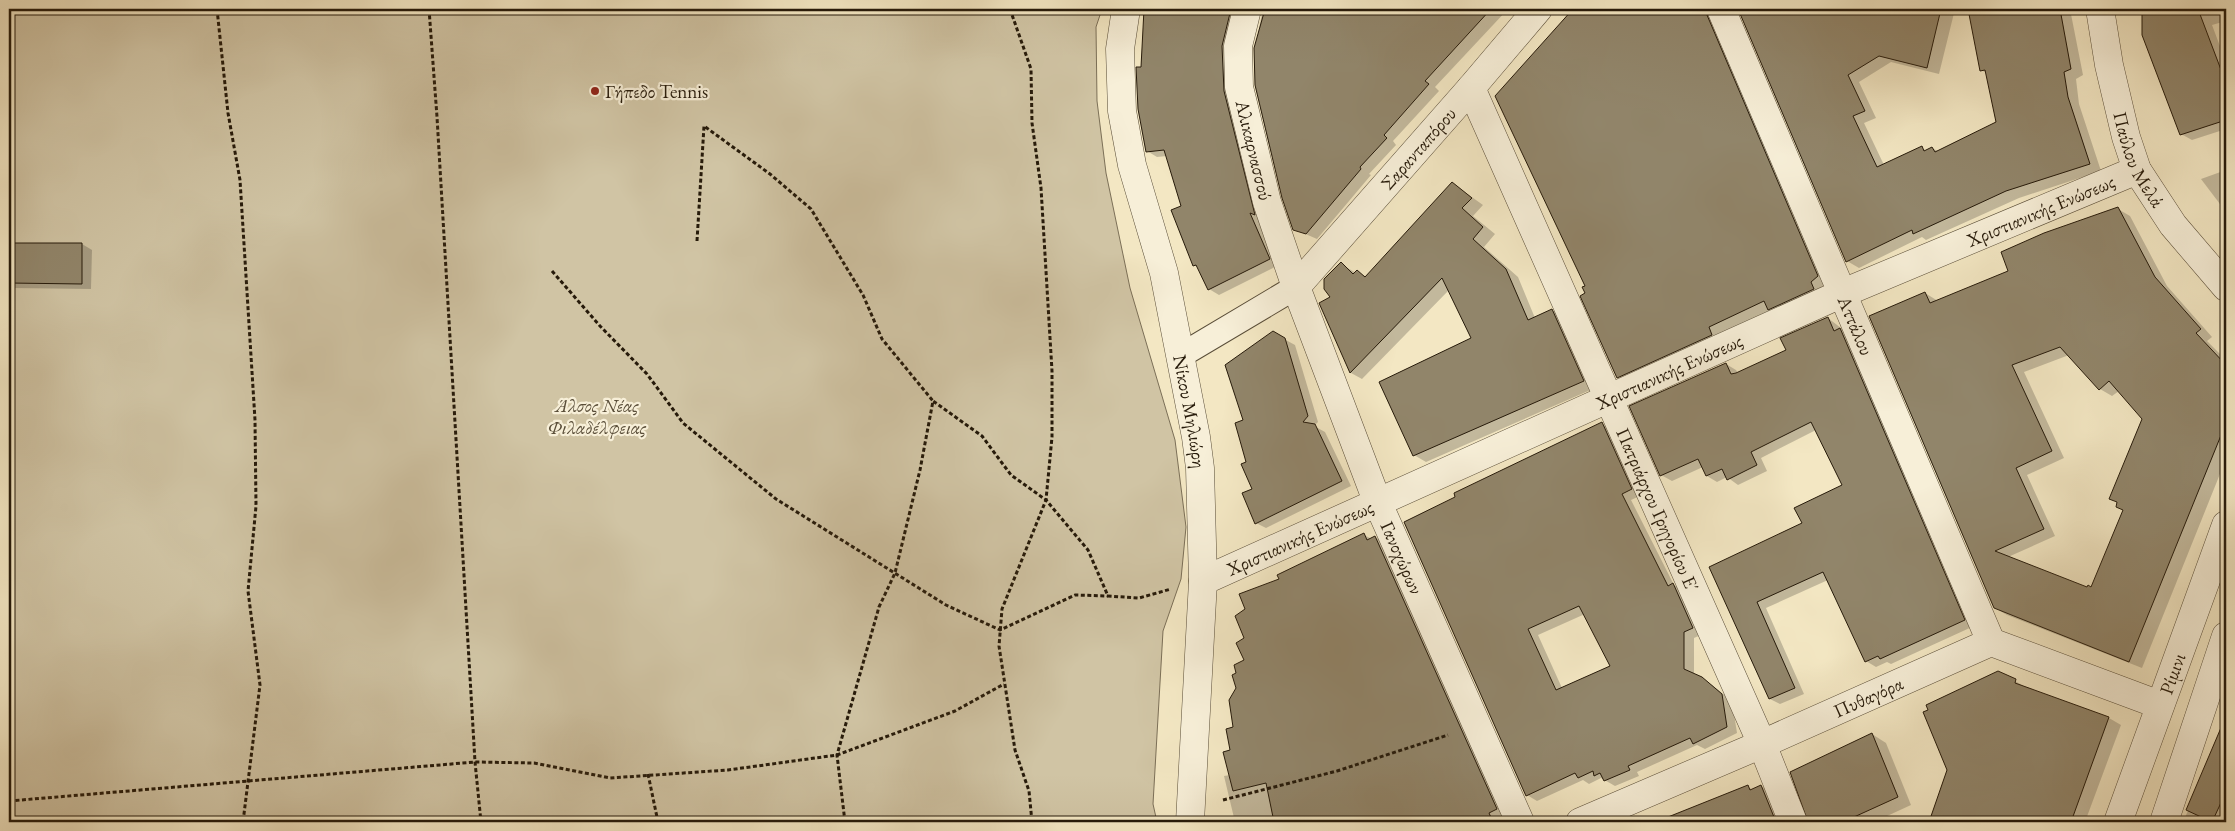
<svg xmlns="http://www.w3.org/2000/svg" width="2235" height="831" font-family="'EB Garamond',serif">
	<rect width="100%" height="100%" fill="#f3e7c3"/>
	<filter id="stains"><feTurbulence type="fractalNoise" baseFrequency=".004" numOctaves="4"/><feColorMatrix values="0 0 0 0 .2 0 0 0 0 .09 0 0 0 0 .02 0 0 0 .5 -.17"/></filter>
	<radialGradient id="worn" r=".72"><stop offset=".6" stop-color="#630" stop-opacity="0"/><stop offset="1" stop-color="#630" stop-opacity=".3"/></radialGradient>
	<polygon fill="#d0c4a4" stroke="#7b6f57" points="9,9 1102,9 1096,27 1097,101 1106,173 1130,288 1175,440 1186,527 1181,579 1163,631 1153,804 1157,822 9,822"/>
	<g fill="#0003" fill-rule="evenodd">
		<polygon points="1146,9 1243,9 1233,49 1279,265 1219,295 1209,289 1198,267 1194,265 1182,207 1167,156 1157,157 1147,151 1142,68"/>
		<polygon points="1263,9 1508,9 1435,87 1439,91 1393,141 1396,145 1369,174 1371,175 1317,239 1294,229 1255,48"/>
		<polygon points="1574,9 1707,9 1829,282 1781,315 1771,310 1720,334 1629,384 1618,377 1587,294 1587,286 1496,97"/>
		<polygon points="1739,9 1955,9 1939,74 1891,62 1859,82 1876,118 1864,123 1884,165 1922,148 1927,151 1932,148 1938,151 1998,123 1987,73 1981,70 1969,9 2070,9 2083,75 2076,79 2079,104 2101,171 2019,198 1926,240 1922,237 1859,268 1847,261"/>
		<polygon points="2143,9 2226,9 2226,21 2212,25 2226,62 2226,129 2192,140 2181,134 2144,34"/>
		<polygon points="2226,170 2226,212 2201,179"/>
		<polygon points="1452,183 1483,205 1473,216 1495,234 1484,247 1518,277 1535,318 1552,310 1564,317 1595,388 1426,462 1414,455 1473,338 1449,290 1362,379 1351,373 1320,303 1332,297 1341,264 1356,273 1357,272 1367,277"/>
		<path d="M 2118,209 L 2130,216 L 2167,286 L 2212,337 L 2207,341 L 2226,360 L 2226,459 L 2142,668 L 2007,615 L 1995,608 L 1925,293 L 1938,301 L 2009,271 ZM 2069,355 L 2100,389 L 2112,396 L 2119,391 L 2143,419 L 2124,510 L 2092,588 L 2087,589 L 2008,557 L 2055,536 L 2027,475 L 2064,458 L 2024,372 Z"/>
		<polygon points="9,244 82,244 92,250 91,289 12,288 9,287"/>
		<polygon points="1828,318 1850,335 1974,626 1891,664 1887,662 1876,667 1866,661 1828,580 1766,608 1804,694 1780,704 1770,699 1710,567 1803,524 1844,486 1816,430 1761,458 1767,471 1738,485 1727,477 1717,482 1707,476 1703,467 1672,481 1661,475 1726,364 1736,370 1738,373 1787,351"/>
		<polygon points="1273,333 1295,345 1318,422 1314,426 1325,432 1351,486 1266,528 1256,523 1254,489 1247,463 1244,421"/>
		<path d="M 1602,424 L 1612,430 L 1642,495 L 1631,500 L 1674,585 L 1684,590 L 1703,634 L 1694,638 L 1694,675 L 1712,685 L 1732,701 L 1737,733 L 1705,749 L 1697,745 L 1637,772 L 1639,776 L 1615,786 L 1601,778 L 1589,784 L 1583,780 L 1537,801 L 1527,795 L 1405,523 ZM 1585,614 L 1612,667 L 1562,688 L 1538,635 Z"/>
		<polygon points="1364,535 1372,539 1375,537 1387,544 1508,816 1500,819 1501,822 1235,822 1224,776 1230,775 1238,674 1245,660 1246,639 1281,580"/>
		<polygon points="2015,681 2027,688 2109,718 2121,725 2085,822 1931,822 1949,770"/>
		<polygon points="2226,717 2226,822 2183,822 2210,761"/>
		<polygon points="1872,734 1886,743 1911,805 1874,822 1809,822 1809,816"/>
		<polygon points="1761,786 1775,794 1786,822 1657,822 1748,787 1753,790"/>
	</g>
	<g fill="#91856a" stroke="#261a0a" fill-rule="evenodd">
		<polygon points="1144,9 1231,9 1222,46 1224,91 1255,215 1250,213 1270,259 1208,290 1196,265 1193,266 1171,210 1181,206 1164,150 1146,152 1138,109 1136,67 1141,67"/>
		<polygon points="1265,9 1491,9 1425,81 1429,84 1384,135 1387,138 1360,167 1361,169 1306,234 1293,230 1282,198 1255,85 1254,48"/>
		<polygon points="1573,9 1706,9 1707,15 1818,276 1811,282 1814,289 1768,310 1764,301 1709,327 1712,335 1617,378 1580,296 1585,293 1582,287 1585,286 1495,96"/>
		<polygon points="1738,9 1941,9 1927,68 1879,56 1848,75 1865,111 1853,116 1877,167 1922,146 1924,151 1932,147 1935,152 1996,122 1985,70 1980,71 1968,9 2060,9 2071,69 2064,72 2068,97 2090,164 2006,191 1913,234 1912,230 1846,262"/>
		<polygon points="2142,9 2198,9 2226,83 2226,120 2180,135 2142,35"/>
		<polygon points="1452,182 1472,198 1462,208 1483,227 1473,239 1506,269 1528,320 1552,309 1584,381 1413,456 1379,382 1471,338 1442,278 1350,373 1319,303 1330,297 1324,289 1324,279 1341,262 1353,274 1357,270 1365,277"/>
		<path d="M 2118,207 L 2155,277 L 2201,329 L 2196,333 L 2226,365 L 2226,423 L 2129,662 L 1994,608 L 1869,316 L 1925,292 L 1930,303 L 2008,271 L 2001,252 L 2044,233 ZM 2060,347 L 2099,390 L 2109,381 L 2142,419 L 2109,499 L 2117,502 L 2116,507 L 2123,510 L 2091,587 L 2088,585 L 2087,587 L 1995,551 L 2044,529 L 2016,468 L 2052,451 L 2012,365 Z"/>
		<polygon points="9,243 82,243 82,284 9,283"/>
		<polygon points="1828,317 1834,331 1840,328 1965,620 1880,659 1878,656 1865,662 1823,572 1757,602 1795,688 1769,699 1709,567 1802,523 1794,508 1842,485 1811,422 1751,452 1757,465 1727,480 1722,469 1706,476 1698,459 1660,476 1629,406 1726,363 1731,374 1736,373 1786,350 1780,338"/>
		<polygon points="1273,331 1285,338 1308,416 1303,422 1315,424 1342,481 1255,524 1242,493 1252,489 1241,464 1246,462 1235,423 1243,420 1225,365"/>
		<path d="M 1602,422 L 1632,489 L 1622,494 L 1668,586 L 1673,583 L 1693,628 L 1684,632 L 1684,669 L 1702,677 L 1722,694 L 1727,727 L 1693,744 L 1690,738 L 1628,766 L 1630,770 L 1604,781 L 1600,773 L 1594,776 L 1593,771 L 1578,778 L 1575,773 L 1526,796 L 1404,522 L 1455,497 L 1454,493 ZM 1579,606 L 1610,666 L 1556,690 L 1528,629 Z"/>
		<polygon points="1364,533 1367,540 1375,536 1497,809 1489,813 1493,822 1274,822 1266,783 1233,791 1223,752 1230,750 1226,729 1233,727 1229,700 1236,688 1232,675 1236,673 1234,665 1244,660 1236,643 1244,638 1235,616 1245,609 1239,594 1279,579 1277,575"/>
		<polygon points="1998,671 2016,679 2015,683 2109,717 2071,822 1929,822 1947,770 1923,712 1928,710 1926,705"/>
		<polygon points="2226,716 2226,792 2212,822 2186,810"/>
		<polygon points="1872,733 1898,797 1843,822 1808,822 1790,772"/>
		<polygon points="1748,785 1750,790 1761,785 1776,822 1658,822 1658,821"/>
	</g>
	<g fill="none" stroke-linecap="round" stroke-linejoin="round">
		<defs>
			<polyline id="pedestrian" points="1180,356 1296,287"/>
			<g id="minor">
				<path id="s1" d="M 1126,9 L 1120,49 L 1122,111 L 1132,165 L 1164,273 L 1196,437 L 1200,468 L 1203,581 L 1190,822"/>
				<path id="s2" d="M 1247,9 L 1238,46 L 1239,87 L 1267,202 L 1296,287 L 1377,501 L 1520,822"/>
				<path id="s3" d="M 1721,9 L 1991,642"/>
				<path id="s4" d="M 2100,9 L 2109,65 L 2126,137 L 2137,170 L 2173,225 L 2226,287"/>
				<path id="s5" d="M 1471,88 L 1762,744 L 1793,822"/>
				<path id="s6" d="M 1296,287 L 1471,88 L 1538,9"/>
				<path id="s7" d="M 1203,581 L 1843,293 L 2137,170"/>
				<path id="s8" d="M 1580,822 L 1762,744 L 1991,642 L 2160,705"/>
			</g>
			<g id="tertiary">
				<path id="s9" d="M 2118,822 L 2226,525"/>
				<polyline points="2164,822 2226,636"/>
			</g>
		</defs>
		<use href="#pedestrian" stroke="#594d38" stroke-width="26"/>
		<use href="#minor" stroke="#594d38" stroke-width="29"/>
		<use href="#tertiary" stroke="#594d38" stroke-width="29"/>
		<g stroke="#261a0a" stroke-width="3" stroke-dasharray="4 2.5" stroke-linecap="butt">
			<polyline points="217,9 228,113 240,180 255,420 256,506 248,591 260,685 243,822"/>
			<polyline points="429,9 437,117 475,762 481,822"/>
			<polyline points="1010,9 1031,69 1032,123 1041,188 1052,371 1052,437 1046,500 1002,609 999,646 1015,750 1029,791 1032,822"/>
			<polyline points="697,241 704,126 770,174 811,209 863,295 882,339 933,401"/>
			<polyline points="552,271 600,326 647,374 683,423 776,499 946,605 1000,630 1075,595 1108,596"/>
			<polyline points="648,774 658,822"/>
			<polyline points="1223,800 1337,771 1448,735"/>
			<polyline points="9,801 475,762 534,763 610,778 728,770 837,755 955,711 1004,684"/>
			<polyline points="845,822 837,755 879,607 895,573 920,470 933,401 982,436 1011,475 1046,500 1088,550 1108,596 1139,598 1171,589"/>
		</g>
		<use href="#pedestrian" stroke="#f7efd8" stroke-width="24"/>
		<use href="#minor" stroke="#f7efd8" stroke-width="28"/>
		<use href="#tertiary" stroke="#f7efd8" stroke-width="28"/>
	</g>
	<circle fill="#8f2418" stroke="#f7efd8" stroke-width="2" cx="595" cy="91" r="5"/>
	<g text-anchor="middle" stroke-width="4.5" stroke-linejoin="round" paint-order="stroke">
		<g font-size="19" fill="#261a0a" stroke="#f7efd8" text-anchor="start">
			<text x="605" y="98">Γήπεδο Tennis</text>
		</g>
		<g font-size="19" fill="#261a0a" stroke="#f7efd8">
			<text dy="7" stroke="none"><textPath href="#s6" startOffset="185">Σαρανταπόρου</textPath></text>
			<text dy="7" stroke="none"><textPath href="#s2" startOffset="144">Αλικαρνασσού</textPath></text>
			<text dy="7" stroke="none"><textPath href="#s4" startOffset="156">Παύλου Μελά</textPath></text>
			<text dy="7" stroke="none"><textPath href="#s7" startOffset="916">Χριστιανικής Ενώσεως</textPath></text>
			<text dy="7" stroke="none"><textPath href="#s3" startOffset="344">Αττάλου</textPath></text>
			<text dy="7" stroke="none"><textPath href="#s7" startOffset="511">Χριστιανικής Ενώσεως</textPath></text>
			<text dy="7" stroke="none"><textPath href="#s1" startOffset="411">Νίκου Μηλιώρη</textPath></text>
			<text dy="7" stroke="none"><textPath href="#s5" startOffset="461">Πατριάρχου Γρηγορίου Ε΄</textPath></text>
			<text dy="7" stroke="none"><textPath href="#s7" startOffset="106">Χριστιανικής Ενώσεως</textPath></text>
			<text dy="7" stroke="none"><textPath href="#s2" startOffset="578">Γανοχώρων</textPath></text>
			<text dy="7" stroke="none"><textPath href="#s9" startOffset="158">Ρίμινι</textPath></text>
			<text dy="7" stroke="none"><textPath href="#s8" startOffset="314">Πυθαγόρα</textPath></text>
		</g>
		<g font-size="19" font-style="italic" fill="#594d38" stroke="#f7efd8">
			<text x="597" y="412">Άλσος Νέας<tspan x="597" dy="22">Φιλαδέλφειας</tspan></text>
		</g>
	</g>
	<rect width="2235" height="831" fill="none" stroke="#f3e7c3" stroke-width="30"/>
	<rect x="10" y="10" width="2215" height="811" fill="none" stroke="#261a0a" stroke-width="2.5"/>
	<rect x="15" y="15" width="2205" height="801" fill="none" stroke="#261a0a"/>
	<rect width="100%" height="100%" filter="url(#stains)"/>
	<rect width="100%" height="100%" fill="url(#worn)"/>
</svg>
